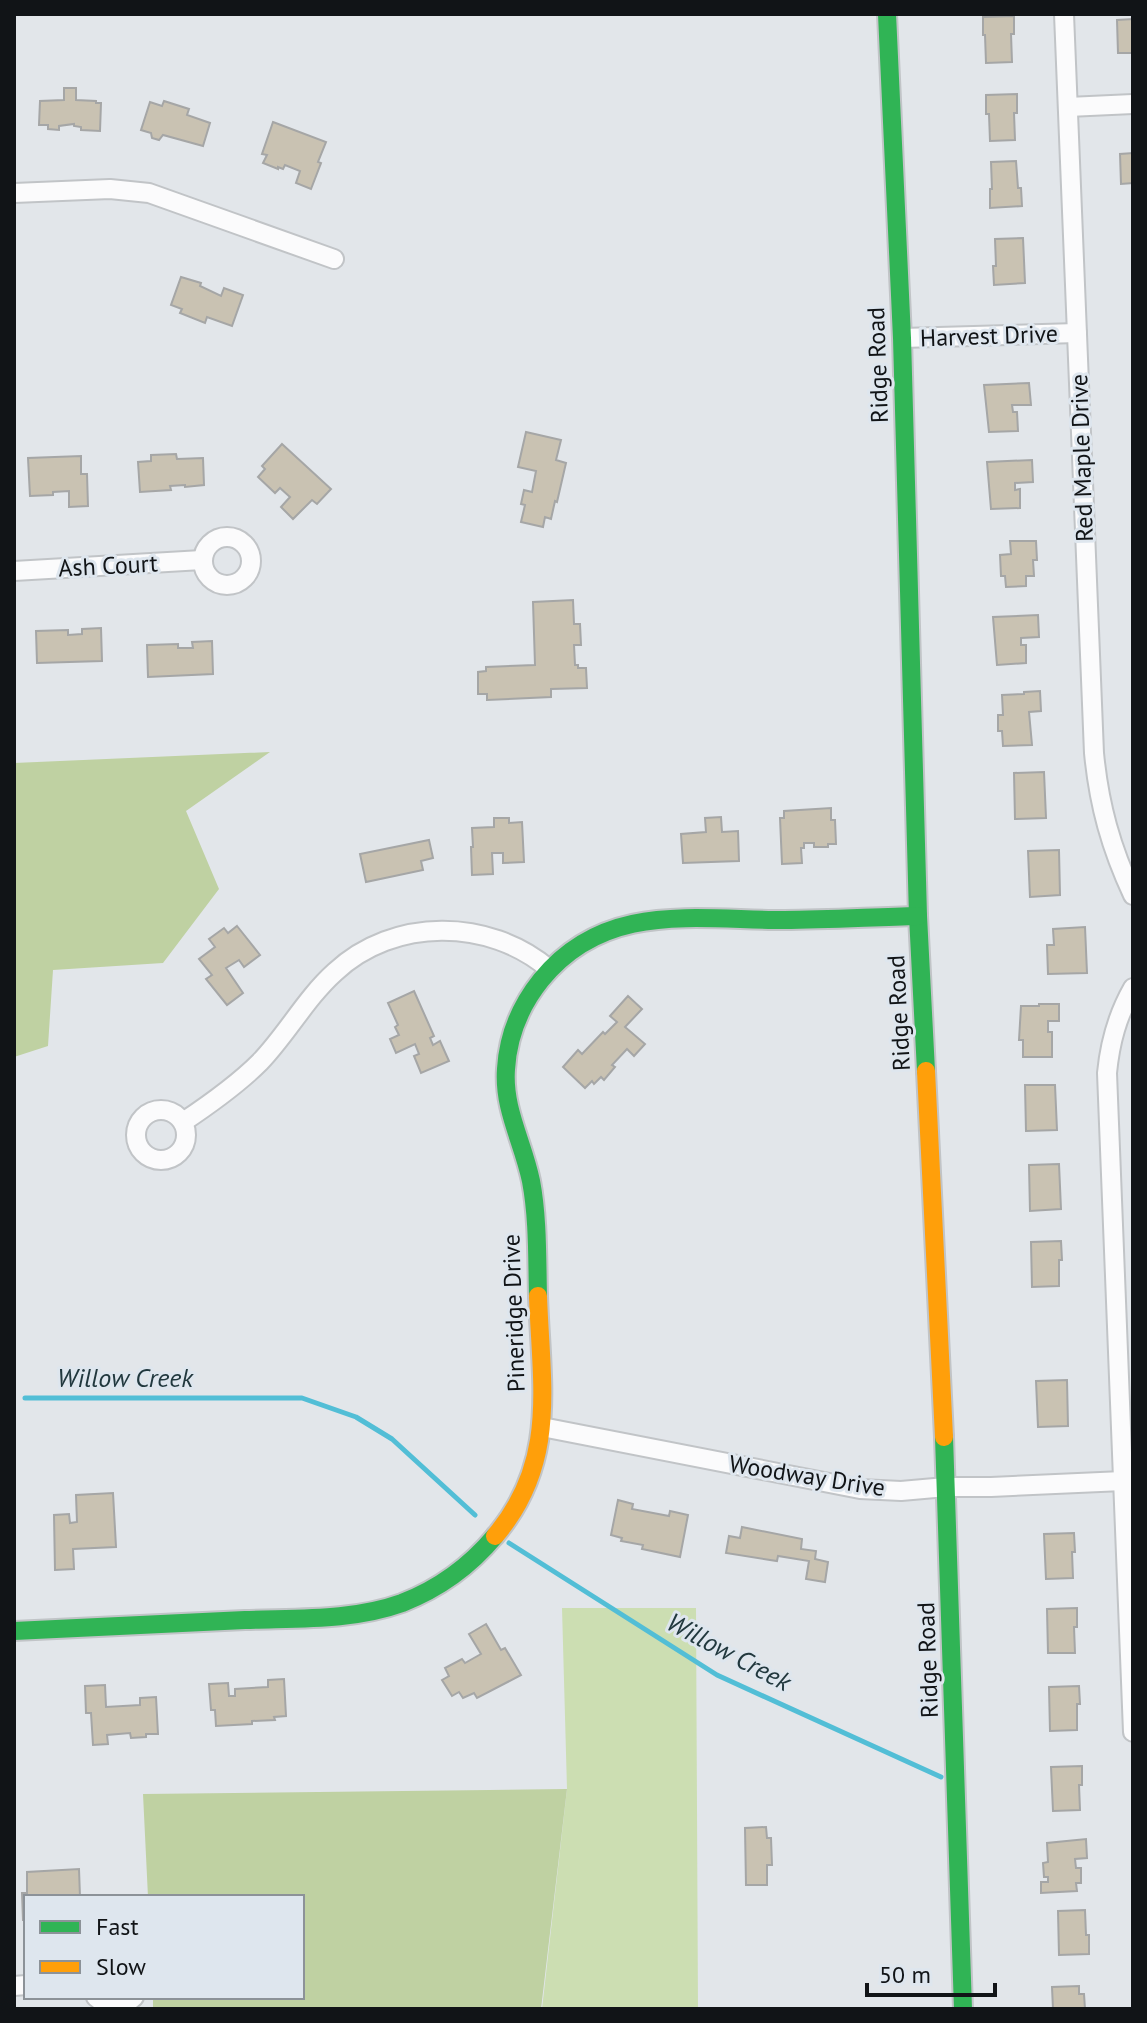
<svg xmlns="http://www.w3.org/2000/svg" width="1147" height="2023" font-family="'PT Sans',sans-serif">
	<rect width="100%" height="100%" fill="#e2e6ea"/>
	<polygon fill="#ccdeb2" points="562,1608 696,1608 698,2009 542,2009 567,1789"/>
	<g fill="#bfd1a2">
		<polygon points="270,752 186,811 219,889 163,963 53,970 48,1046 14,1057 14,763"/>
		<polygon points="567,1789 541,2009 153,2009 153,1997 302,1997 302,1897 148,1897 143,1794"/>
	</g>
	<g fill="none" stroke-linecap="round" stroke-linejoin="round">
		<g stroke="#52bed6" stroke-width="5">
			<polyline points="25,1398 302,1398 356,1417 392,1439 475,1515"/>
			<polyline points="509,1543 717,1675 941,1777"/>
		</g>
	</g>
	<g fill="#c9c2b2" stroke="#a5a6a6" stroke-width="2">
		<polygon points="1014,16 1014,34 1011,34 1012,62 986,63 985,35 983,35 983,17"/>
		<polygon points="1133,19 1133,53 1118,53 1117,20"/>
		<polygon points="64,88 76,88 76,100 96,101 96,103 101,103 100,131 81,130 81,127 74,126 74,124 59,126 59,130 48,129 48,125 39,125 40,101 64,100"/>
		<polygon points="1017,94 1017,113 1014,113 1015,140 990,141 989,114 986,114 986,95"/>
		<polygon points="164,101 189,109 187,115 210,123 203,146 163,135 159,140 152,138 151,133 141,130 150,102 162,106"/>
		<polygon points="273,122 326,142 318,162 321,163 311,189 296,183 300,171 285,165 283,169 278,167 278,169 263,163 267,155 262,154"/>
		<polygon points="1133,153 1133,183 1121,184 1120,154"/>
		<polygon points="1016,161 1018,188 1021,188 1022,206 990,208 990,189 992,189 991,162"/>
		<polygon points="1023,238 1025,283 994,285 993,266 996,266 995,239"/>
		<polygon points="181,277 201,283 200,286 221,296 224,288 243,295 232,326 207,317 205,323 180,313 182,309 171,305"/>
		<polygon points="1029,383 1031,405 1012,405 1013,412 1017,412 1018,431 989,432 984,385"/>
		<polygon points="526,432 561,440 556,460 566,463 557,502 555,501 551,519 545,517 543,527 521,522 525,505 521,504 524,490 532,492 536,471 518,467"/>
		<polygon points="282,444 331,489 317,504 312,500 293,519 281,507 290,497 280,488 275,493 258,477 265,469 262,466"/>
		<polygon points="176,454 177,459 203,458 204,485 185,487 185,485 170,486 171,490 140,492 138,462 151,461 151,455"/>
		<polygon points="81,456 81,474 87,474 88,506 69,507 69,491 53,492 53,495 30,496 28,458"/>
		<polygon points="1032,460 1033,482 1015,483 1015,490 1020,489 1020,508 991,509 987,462"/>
		<polygon points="1010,541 1036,541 1037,560 1033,560 1034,576 1026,576 1026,586 1006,587 1005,576 1001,576 1000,555 1011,554"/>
		<polygon points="573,600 574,624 580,624 581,645 574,645 575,665 578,665 578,668 586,668 587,688 551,689 551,697 487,700 487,694 478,694 478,672 486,671 486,667 535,665 533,602"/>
		<polygon points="1038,615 1039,637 1021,638 1021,645 1026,645 1026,663 997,665 993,617"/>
		<polygon points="101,628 102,661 37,663 36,631 68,630 68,635 82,634 82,629"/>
		<polygon points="212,641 213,674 148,677 147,645 178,644 178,648 193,648 192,642"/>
		<polygon points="1040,691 1041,711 1029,712 1032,745 1003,746 1002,731 998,731 998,715 1003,715 1002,695 1024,694 1024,692"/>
		<polygon points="1044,772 1046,818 1015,819 1014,773"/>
		<polygon points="831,808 831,820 835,820 836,844 828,844 828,847 814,847 814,843 804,843 804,848 801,848 802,863 782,864 780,818 784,818 784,811"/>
		<polygon points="721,817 722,832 738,831 739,861 683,863 681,834 706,832 705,818"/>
		<polygon points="494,818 509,818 509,823 522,822 524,862 503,863 503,853 492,853 493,874 472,875 471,847 473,847 472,828 494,827"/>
		<polygon points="429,840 433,858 421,861 423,870 366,882 360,854"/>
		<polygon points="1059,850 1060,895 1030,897 1028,851"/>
		<polygon points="237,926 260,955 244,967 239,960 226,968 243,993 227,1005 206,979 212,975 199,959 215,947 209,939 224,928 228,933"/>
		<polygon points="1085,927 1087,973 1048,974 1047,945 1054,945 1053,929"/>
		<polygon points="414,991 434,1036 430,1038 433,1045 440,1041 449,1061 421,1073 414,1056 419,1054 415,1044 396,1053 390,1039 399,1035 395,1027 398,1025 388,1003"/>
		<polygon points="628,996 642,1009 625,1027 645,1044 634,1056 627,1049 612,1065 615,1067 604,1080 601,1077 594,1084 592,1081 585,1088 563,1067 578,1050 582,1054 603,1032 605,1034 617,1022 610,1016"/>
		<polygon points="1039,1004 1059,1004 1059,1021 1048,1021 1048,1032 1052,1032 1052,1057 1023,1057 1023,1040 1019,1040 1021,1006 1039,1006"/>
		<polygon points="1025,1085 1055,1085 1057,1130 1026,1131"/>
		<polygon points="1059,1164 1061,1209 1030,1211 1029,1165"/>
		<polygon points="1061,1241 1062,1260 1059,1260 1059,1286 1032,1287 1031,1242"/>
		<polygon points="1067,1380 1068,1426 1038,1427 1036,1381"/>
		<polygon points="113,1493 116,1547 73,1549 74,1569 55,1570 54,1515 69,1514 70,1523 77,1522 76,1495"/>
		<polygon points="618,1500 633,1504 632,1509 669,1516 670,1511 688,1515 680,1557 642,1549 643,1545 621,1541 622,1538 611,1535"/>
		<polygon points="742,1527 802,1539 801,1549 816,1551 815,1559 828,1562 825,1582 806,1579 809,1561 778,1556 777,1561 726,1553 729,1536 740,1538"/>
		<polygon points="1074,1533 1075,1552 1072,1552 1073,1578 1046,1579 1044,1534"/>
		<polygon points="1077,1608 1077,1627 1074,1627 1075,1653 1048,1653 1047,1609"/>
		<polygon points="486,1624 501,1650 505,1648 521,1675 477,1698 474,1693 463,1698 459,1692 452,1696 442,1680 449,1676 445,1668 462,1659 465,1663 481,1654 469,1634"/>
		<polygon points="284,1679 286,1716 274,1717 275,1720 252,1721 252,1724 216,1726 215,1710 211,1710 209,1684 228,1683 229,1696 235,1696 235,1689 268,1687 268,1680"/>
		<polygon points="105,1685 106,1707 140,1705 140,1698 156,1697 158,1734 146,1734 146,1737 131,1738 130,1733 107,1735 108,1744 93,1745 91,1713 86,1713 85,1686"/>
		<polygon points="1079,1686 1080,1704 1077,1704 1077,1730 1050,1731 1049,1687"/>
		<polygon points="1082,1766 1082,1785 1079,1785 1080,1810 1053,1811 1051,1767"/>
		<polygon points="766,1827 767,1838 771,1838 772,1865 767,1865 767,1885 746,1885 745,1828"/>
		<polygon points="1086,1839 1087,1858 1075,1859 1076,1868 1081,1868 1081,1883 1076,1883 1077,1891 1041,1893 1041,1882 1048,1882 1048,1877 1044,1877 1043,1863 1048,1862 1047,1843"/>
		<polygon points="79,1869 80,1897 26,1897 26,1920 23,1920 22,1893 27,1893 27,1872"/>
		<polygon points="1085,1910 1086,1935 1089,1935 1089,1954 1059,1955 1058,1911"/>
		<polygon points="1079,1986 1079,1994 1084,1994 1085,2009 1053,2009 1052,1987"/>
	</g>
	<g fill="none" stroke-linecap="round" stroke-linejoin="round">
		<defs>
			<g id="street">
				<path d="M 1064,14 L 1094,753 C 1099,805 1111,848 1133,895"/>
				<polyline points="1068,107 1133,104"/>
				<polyline points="14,193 110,189 149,193 334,259"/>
				<polyline points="902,338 1077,333"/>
				<circle cx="227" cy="561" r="24"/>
				<polyline points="14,571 202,560"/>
				<path d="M 1133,988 C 1117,1016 1110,1042 1107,1073 L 1133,1732"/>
				<circle cx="161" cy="1135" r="25"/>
				<path d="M 183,1122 C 210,1104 237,1085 260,1062 C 287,1034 306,998 335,972 C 394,917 489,918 549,969"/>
				<polyline points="542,1427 860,1489 901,1491 946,1487 991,1487 1123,1481"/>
				<polyline points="14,1986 26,1985"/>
				<path d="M 96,1997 C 108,2008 122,2009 134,1997"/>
			</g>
			<g id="fast">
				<polyline points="887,14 902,338 918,916 926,1071"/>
				<path d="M 538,1296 C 537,1258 538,1218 531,1181 C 523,1142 503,1109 506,1069 C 508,1036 521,1005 541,980 C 605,901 695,920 784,920 C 829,920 873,917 918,916"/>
				<polyline points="944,1437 963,2009"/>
				<path d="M 14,1631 C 91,1627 168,1623 245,1620 C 297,1618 352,1621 402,1603 C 438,1589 470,1566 495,1536"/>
			</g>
			<g id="slow">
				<polyline points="926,1071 944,1437"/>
				<path d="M 495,1536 C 558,1462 541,1385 538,1296"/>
			</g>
		</defs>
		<use href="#street" stroke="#c1c4c7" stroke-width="22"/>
		<use href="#fast" stroke="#c1c4c7" stroke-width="22"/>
		<use href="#slow" stroke="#c1c4c7" stroke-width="22"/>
		<use href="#street" stroke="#fbfbfc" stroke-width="18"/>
		<use href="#fast" stroke="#30b455" stroke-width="18"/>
		<use href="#slow" stroke="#ff9f0a" stroke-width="18"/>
	</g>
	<g text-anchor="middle" stroke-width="6" stroke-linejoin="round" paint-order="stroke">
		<g font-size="24" fill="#111417" stroke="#dee6ee">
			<text transform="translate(989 336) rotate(-2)" y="8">Harvest Drive</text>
			<text transform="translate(878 365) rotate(-92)" y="8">Ridge Road</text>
			<text transform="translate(1082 458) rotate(-92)" y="8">Red Maple Drive</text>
			<text transform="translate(108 566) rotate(-3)" y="8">Ash Court</text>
			<text transform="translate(899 1013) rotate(-93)" y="8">Ridge Road</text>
			<text transform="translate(514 1313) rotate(-92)" y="8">Pineridge Drive</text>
			<text transform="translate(807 1476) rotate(9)" y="8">Woodway Drive</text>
			<text transform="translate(928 1660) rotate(-92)" y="8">Ridge Road</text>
		</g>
		<g font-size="26" font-style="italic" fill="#21383e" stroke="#dee6ee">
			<text x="125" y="1387">Willow Creek</text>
			<text transform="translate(729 1652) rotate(28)" y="9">Willow Creek</text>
		</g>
	</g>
	<rect width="1147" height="2023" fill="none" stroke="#111417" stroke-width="32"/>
	<rect x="24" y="1895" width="280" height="104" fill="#dee6ee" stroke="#8c9298" stroke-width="2"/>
	<rect x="40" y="1921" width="40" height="12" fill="#30b455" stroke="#8c9298" stroke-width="2"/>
	<text x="96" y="1935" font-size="24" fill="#111417">Fast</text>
	<rect x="40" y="1961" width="40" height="12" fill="#ff9f0a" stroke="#8c9298" stroke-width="2"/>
	<text x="96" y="1975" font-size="24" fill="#111417">Slow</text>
	<path d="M867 1983v12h128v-12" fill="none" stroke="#111417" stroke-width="4"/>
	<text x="879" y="1983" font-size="24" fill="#111417" stroke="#dee6ee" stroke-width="6" paint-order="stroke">50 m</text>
</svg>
